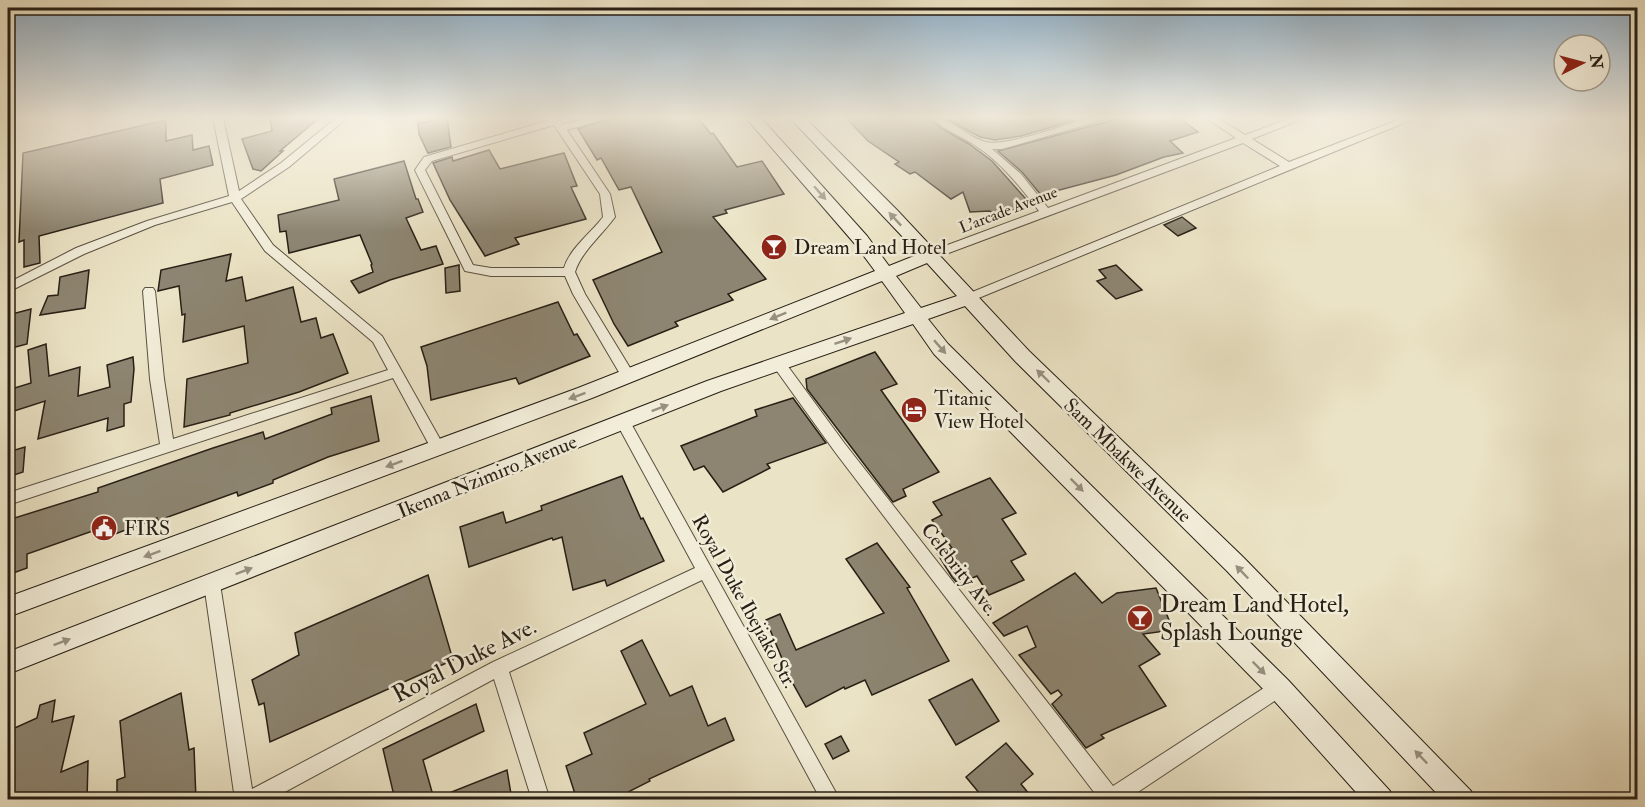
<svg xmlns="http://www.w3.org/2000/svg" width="1645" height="807" font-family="'IM FELL Double Pica',serif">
	<rect width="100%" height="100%" fill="#ebe3c5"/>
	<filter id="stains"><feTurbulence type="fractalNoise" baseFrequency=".00333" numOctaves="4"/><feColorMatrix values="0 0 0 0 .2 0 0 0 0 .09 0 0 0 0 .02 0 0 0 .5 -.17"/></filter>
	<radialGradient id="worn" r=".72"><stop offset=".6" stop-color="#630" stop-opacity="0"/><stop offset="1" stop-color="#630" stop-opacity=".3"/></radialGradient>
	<g fill="#8d8571" stroke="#271f15" stroke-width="1.5">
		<polygon points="270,118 319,118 280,151 283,151 261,171 253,169 242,139 272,131"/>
		<polygon points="447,118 451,147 428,153 419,134 418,123"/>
		<polygon points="611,118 698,118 711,134 713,133 737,167 762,161 784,194 725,210 727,213 713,217 766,279 728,294 733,300 675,322 678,326 628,346 614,324 593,280 662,252 631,187 619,190 601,158 597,160 578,129"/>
		<polygon points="846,118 930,118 941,128 969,144 992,161 1033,207 992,213 990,211 970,212 963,192 951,199 915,172 910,174 895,164 899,162 868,141"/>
		<polygon points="945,118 1073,118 1076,120 1021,136 995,140 980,137"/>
		<polygon points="1121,118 1179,118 1198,132 1170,141 1183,153 1164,157 1116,175 1041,195 1022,172 998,151"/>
		<polygon points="166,120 166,141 192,135 193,150 209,146 213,165 160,179 163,203 39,236 40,263 24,267 24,240 19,242 23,153"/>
		<polygon points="489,150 500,169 564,153 577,186 571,187 586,219 515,238 519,244 485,256 450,200 433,163 452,157 453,161"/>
		<polygon points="404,161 416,199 418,199 423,212 406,218 421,250 436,246 443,264 390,280 359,293 351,281 373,272 371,265 372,264 360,235 289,253 286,231 280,232 278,215 339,200 334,179"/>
		<polygon points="1182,217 1196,228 1178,236 1164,225"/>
		<polygon points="231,254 226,281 242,277 246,301 293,287 301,322 316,318 321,338 333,334 348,373 299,392 230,413 230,415 184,427 187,379 248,363 244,326 183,342 185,314 182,315 179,286 158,291 161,270"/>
		<polygon points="459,265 460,291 446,293 445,268"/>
		<polygon points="1116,265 1142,290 1116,299 1097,281 1106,278 1099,270"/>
		<polygon points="89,270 85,308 40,315 48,296 58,295 60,277"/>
		<polygon points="558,302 574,335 577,334 590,356 519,384 516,378 431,400 427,366 421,347"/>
		<polygon points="31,309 27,344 8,349 8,315"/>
		<polygon points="46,344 49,376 80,367 78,396 110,387 107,365 133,357 134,369 131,402 124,404 124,426 107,431 108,418 38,439 45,401 8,413 8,390 31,383 28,350"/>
		<polygon points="875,352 897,384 881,390 939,472 903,489 906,496 893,502 807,389 806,379"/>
		<polygon points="371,396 379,441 328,457 273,480 273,483 238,496 237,492 157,521 157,518 102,539 101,528 27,554 27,568 8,575 8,520 98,492 98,488 213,448 263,432 265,439 332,414 331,408"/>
		<polygon points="793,398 826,443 767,464 770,468 723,492 704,466 694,470 681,446 757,416 755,410"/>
		<polygon points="25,447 23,472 8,477 8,452"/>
		<polygon points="622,476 641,519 643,518 664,561 607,586 605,580 573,590 562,537 553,540 552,538 469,567 460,527 503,512 506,523 542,510 541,506"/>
		<polygon points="990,478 1016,513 1002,519 1026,554 1011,561 1024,580 989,595 977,576 958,584 952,577 937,553 952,548 932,520 942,515 933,502"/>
		<polygon points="877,543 910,587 907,588 949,661 872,695 865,680 845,689 844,687 806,707 781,662 783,661 766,620 780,614 796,650 884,613 846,559"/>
		<polygon points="1075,573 1102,603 1117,593 1156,588 1173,630 1143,634 1160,654 1139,666 1166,706 1101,735 1104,738 1086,748 1052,704 1062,695 1058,690 1051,694 1019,655 1036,647 1027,626 1004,636 993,623"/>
		<polygon points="428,575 453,660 270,742 264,703 259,705 252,680 299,655 295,633"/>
		<polygon points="642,640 670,696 692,686 708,726 725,718 734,740 649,779 650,781 628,792 631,800 577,800 566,766 592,754 584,733 646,704 621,651"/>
		<polygon points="972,679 999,721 956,745 929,700"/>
		<polygon points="181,693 189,750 194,748 196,800 117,800 117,780 125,777 120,721"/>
		<polygon points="55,700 52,722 74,716 61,772 88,761 87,800 8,800 8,731 37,718 40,705"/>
		<polygon points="476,704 484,731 423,760 434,799 507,770 512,800 395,800 383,749"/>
		<polygon points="841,736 849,751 833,759 825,744"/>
		<polygon points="1006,743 1033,774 1021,784 1034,800 985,800 966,777"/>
	</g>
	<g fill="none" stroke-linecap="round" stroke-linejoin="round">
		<defs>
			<g id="street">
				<polygon points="213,118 223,118 239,191 281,163 336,118 347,118 289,167 241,199 273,245 382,336 445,448 443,452 433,452 393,378 8,505 8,493 160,444 150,379 143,291 145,288 153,288 155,291 164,379 173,439 388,370 373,342 265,251 232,202 155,225 84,254 8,292 8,283 76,248 147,221 229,196"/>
				<path d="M 549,118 L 559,118 L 563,124 L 592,118 L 609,118 L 567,130 L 610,194 L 615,217 C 602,235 581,252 575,272 L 585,294 L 635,376 L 633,379 L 623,379 L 573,294 L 565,276 L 491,276 L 465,271 L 415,170 L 424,157 L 550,120 ZM 554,125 L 600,194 L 603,217 C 591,233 570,248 564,268 L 491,268 L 473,265 L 425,170 L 432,161 Z"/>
				<path d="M 932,118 C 952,117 966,137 986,142 C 1006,147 1067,124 1090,118 L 1105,118 L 1103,120 L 1002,149 L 992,149 L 1021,174 L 1048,208 L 1236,138 L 1206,118 L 1218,118 L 1245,135 L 1291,118 L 1305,118 L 1252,139 L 1289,162 L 1403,118 L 1416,118 L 969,302 L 963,298 L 965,295 L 1280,166 L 1243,143 L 930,260 L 924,256 L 926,253 L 1039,211 C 1021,188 1001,162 976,146 C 962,136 945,131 932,118 Z"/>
				<polygon points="779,359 784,361 845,444 1113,786 1273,682 1279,680 1285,682 1288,688 1285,694 1126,800 1100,800 835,452 774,367 773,364 774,361"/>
				<polygon points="623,417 628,418 840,800 821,800 702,580 509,672 550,800 532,800 494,679 270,800 235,800 204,584 206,579 212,577 218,579 220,584 252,789 493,662 695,568 616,422 618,418"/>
			</g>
			<path id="secondary" d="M 746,118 L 761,118 L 867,236 L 889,266 L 919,254 L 790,118 L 805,118 L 897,210 L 1029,351 L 1243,557 L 1471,791 L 1475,800 L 1443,800 L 1227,571 L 1015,361 L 965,306 L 928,319 L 948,344 L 1288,680 L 1390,791 L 1394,800 L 1363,800 L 1270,696 L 934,354 L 913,324 L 721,391 L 8,674 L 8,652 L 707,381 L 905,313 L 882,281 L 592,398 L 8,617 L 8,597 L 578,388 L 875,271 L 855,244 ZM 927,263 L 957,296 L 921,308 L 896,276 Z"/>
		</defs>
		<use href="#street" stroke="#585041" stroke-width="2"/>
		<use href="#secondary" stroke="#271f15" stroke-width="2"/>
		<use href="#street" fill="#f2edd9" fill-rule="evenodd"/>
		<use href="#secondary" fill="#f2edd9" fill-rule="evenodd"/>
	</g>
	<defs><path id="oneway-solid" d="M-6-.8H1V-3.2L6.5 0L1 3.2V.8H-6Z" transform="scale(1.5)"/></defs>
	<g fill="#979081">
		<use href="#oneway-solid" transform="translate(820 193) rotate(49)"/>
		<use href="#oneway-solid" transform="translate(895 219) rotate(-133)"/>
		<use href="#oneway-solid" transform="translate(778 316) rotate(158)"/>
		<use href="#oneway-solid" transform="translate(843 341) rotate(-19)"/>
		<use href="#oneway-solid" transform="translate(940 347) rotate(49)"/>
		<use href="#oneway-solid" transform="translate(1043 376) rotate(-136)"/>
		<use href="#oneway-solid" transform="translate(577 396) rotate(160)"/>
		<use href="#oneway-solid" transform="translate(660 408) rotate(-21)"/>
		<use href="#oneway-solid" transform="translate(394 464) rotate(160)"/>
		<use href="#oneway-solid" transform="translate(1077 485) rotate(45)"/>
		<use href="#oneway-solid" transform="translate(152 554) rotate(160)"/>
		<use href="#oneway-solid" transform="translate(244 571) rotate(-21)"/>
		<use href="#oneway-solid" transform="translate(1242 572) rotate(-134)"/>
		<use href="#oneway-solid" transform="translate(62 642) rotate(-21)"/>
		<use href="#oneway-solid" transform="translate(1259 668) rotate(45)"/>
		<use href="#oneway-solid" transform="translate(1421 757) rotate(-134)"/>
	</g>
	<linearGradient id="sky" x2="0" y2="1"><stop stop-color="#8eacc2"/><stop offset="0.51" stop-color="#f6f2e5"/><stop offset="1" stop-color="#f6f2e5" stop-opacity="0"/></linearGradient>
	<rect width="1645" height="231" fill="url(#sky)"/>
	<defs>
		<symbol id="bar-disc" viewBox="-11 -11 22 22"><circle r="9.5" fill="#8f2418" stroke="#f2edd9"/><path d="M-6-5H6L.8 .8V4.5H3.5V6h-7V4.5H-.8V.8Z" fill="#fff"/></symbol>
		<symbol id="hotel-disc" viewBox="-11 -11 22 22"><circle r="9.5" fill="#8f2418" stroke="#f2edd9"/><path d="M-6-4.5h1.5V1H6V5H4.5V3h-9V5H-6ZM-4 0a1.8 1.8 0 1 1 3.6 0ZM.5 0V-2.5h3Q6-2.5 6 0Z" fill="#fff"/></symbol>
		<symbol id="civic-disc" viewBox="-11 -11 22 22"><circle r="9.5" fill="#8f2418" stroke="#f2edd9"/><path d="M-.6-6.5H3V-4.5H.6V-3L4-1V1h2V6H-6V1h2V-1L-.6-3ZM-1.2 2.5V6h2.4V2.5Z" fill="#fff"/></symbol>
	</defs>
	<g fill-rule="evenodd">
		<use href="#bar-disc" x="759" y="232" width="30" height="30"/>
		<use href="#hotel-disc" x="899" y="395" width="30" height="30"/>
		<use href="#civic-disc" x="89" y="513" width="30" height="30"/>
		<use href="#bar-disc" x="1125" y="603" width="30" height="30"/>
	</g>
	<g text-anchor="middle" stroke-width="5" stroke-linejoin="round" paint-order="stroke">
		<g font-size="16" fill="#271f15" stroke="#f2edd9">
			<text transform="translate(1008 209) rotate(-21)" y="6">L’arcade Avenue</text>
		</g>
		<g font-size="20" fill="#271f15" stroke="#f2edd9" text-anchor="start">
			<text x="794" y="254">Dream Land Hotel</text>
			<text x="934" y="405">Titanic<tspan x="934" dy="23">View Hotel</tspan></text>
			<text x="124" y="535">FIRS</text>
		</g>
		<g font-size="20" fill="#271f15" stroke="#f2edd9">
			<text transform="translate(1128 460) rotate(44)" y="7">Sam Mbakwe Avenue</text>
			<text transform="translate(487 476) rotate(-22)" y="7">Ikenna Nzimiro Avenue</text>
			<text transform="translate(960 569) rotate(52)" y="7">Celebrity Ave.</text>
			<text transform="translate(745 601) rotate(61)" y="7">Royal Duke Ibejiako Str.</text>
		</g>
		<g font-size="24" fill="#271f15" stroke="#f2edd9" text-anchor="start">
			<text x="1160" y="612">Dream Land Hotel,<tspan x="1160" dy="28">Splash Lounge</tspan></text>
		</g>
		<g font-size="24" fill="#271f15" stroke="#f2edd9">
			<text transform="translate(464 660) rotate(-27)" y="8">Royal Duke Ave.</text>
		</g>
	</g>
	<rect width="1645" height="807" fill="none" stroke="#ebe3c5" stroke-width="30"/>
	<rect x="9" y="9" width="1627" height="789" fill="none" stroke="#271f15" stroke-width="3"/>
	<rect x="15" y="15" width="1615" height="777" fill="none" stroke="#271f15" stroke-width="1.5"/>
	<g transform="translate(1582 63) rotate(84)"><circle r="28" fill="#f2edd9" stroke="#a19b8b" stroke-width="1.5"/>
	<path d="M0-4.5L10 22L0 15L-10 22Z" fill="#8f2418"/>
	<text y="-9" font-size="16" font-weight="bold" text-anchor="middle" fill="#271f15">N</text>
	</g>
	<rect width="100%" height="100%" filter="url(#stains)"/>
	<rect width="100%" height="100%" fill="url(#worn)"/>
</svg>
